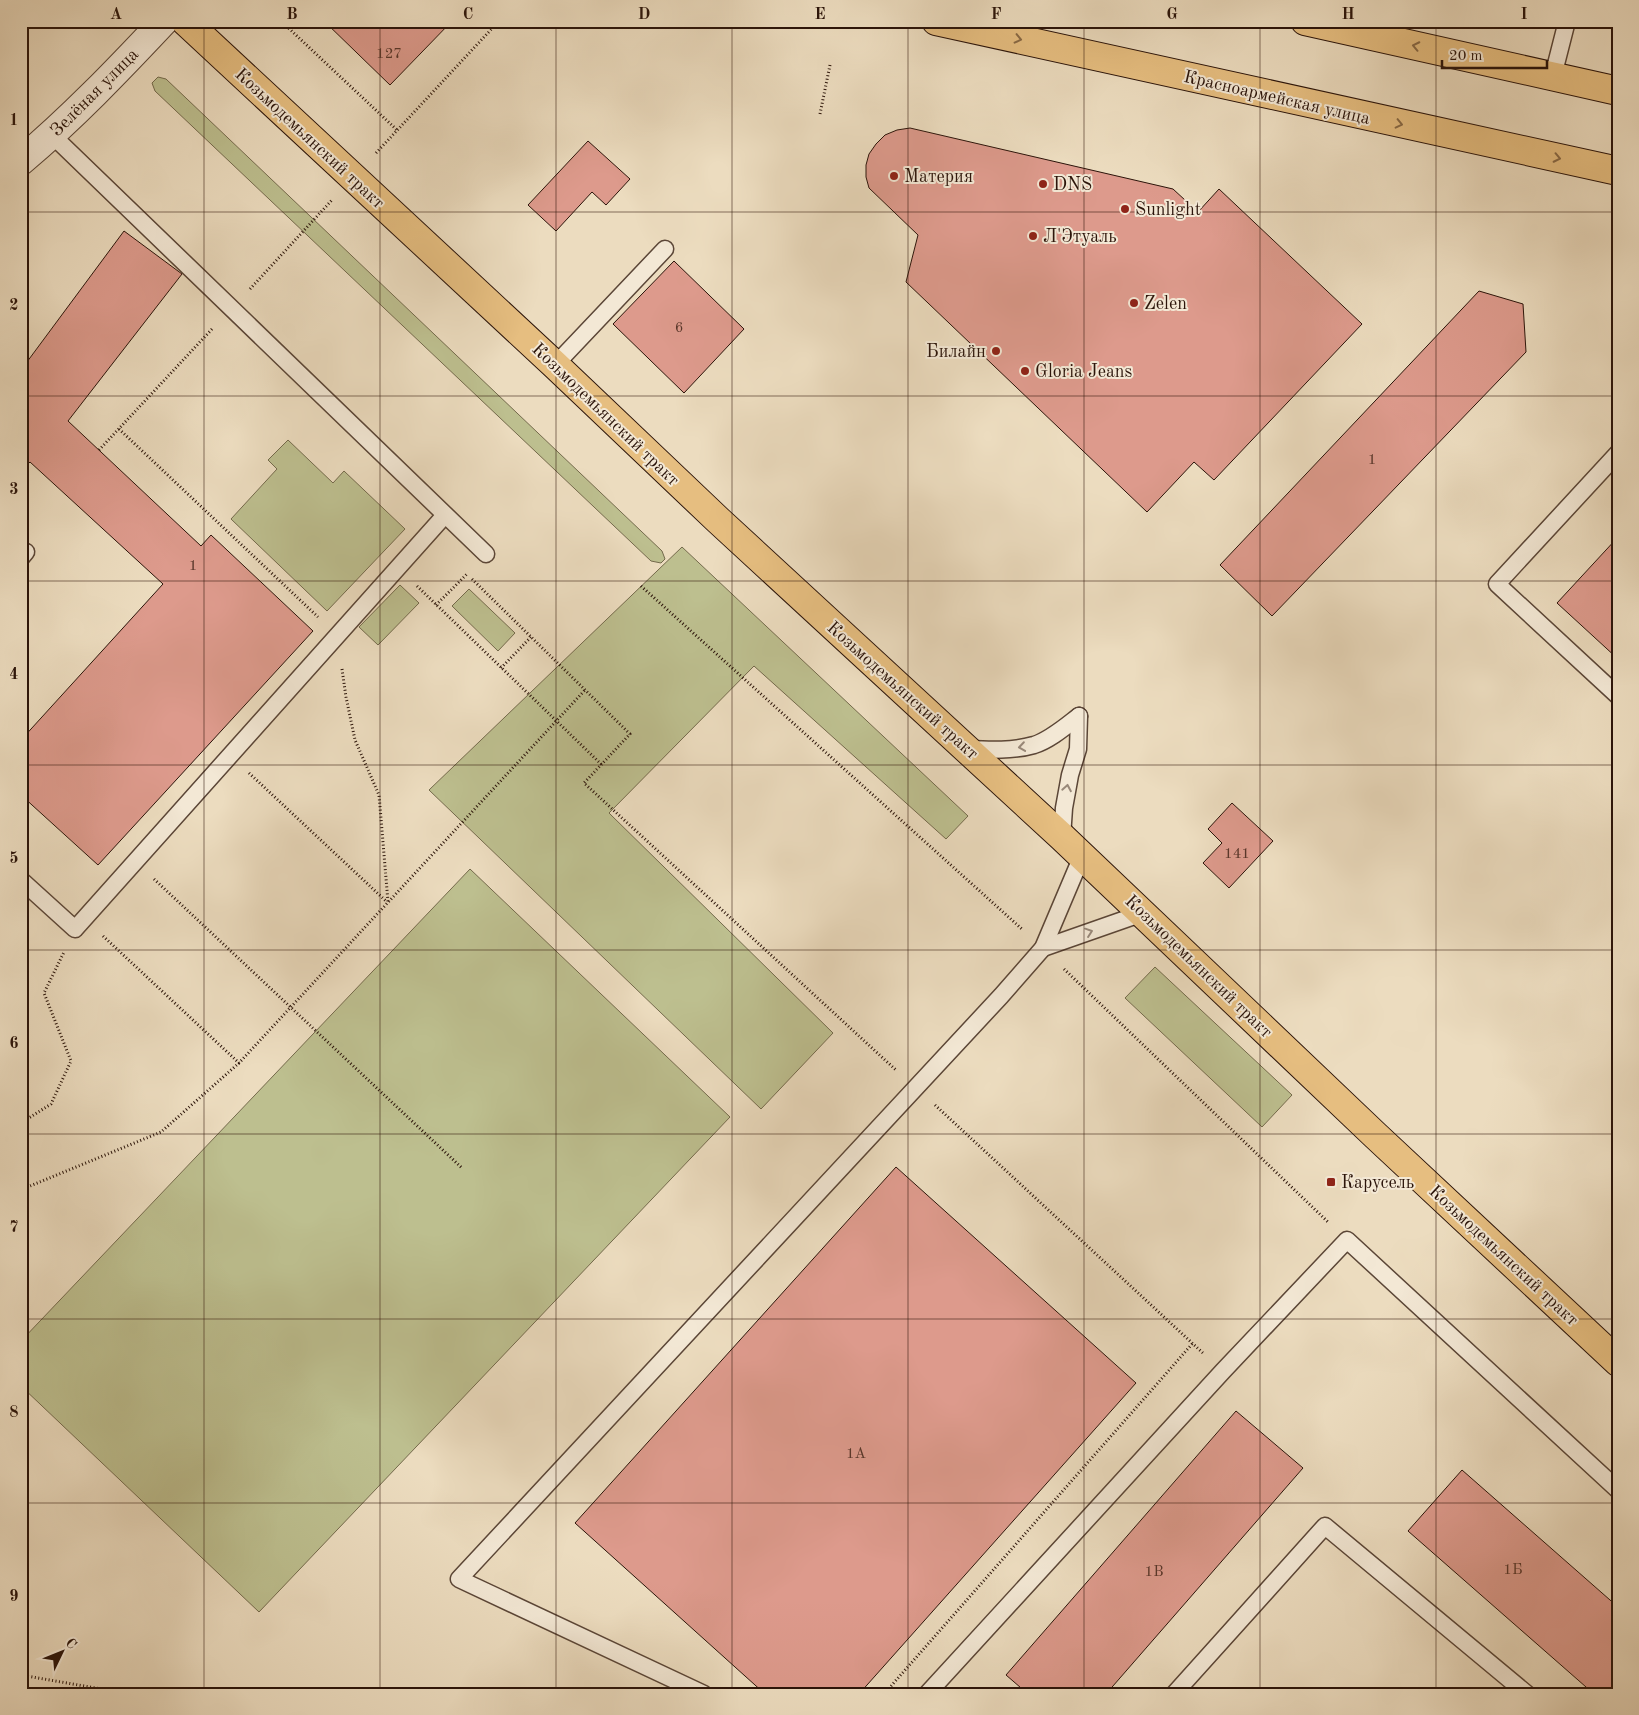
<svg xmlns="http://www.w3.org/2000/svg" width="1639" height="1715" font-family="'Old Standard TT',serif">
	<rect width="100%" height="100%" fill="#ecdcbf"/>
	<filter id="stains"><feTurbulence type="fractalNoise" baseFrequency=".004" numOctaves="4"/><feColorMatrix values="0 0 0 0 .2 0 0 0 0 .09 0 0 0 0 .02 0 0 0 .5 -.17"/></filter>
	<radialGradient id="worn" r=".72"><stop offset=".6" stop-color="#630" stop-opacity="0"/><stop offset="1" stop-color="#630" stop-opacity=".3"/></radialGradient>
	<g fill="#bdbf8f" stroke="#746a4c">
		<polygon points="158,77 166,79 662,551 665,559 661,563 651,561 155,91 152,83"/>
		<polygon points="288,440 333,483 344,471 405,529 327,611 231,519 277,469 268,460"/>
		<polygon points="682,547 968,816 946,839 754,666 609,813 833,1033 761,1109 429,790"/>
		<polygon points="400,585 419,603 378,645 359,627"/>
		<polygon points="469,589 515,633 498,651 452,606"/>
		<polygon points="470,869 730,1117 259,1612 21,1386 21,1341"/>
		<polygon points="1155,967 1292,1095 1262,1127 1125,998"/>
	</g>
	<g fill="#dd9a8c" stroke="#2b140a">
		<polygon points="324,21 452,21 390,85"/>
		<polygon points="910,128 1173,189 1198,212 1219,189 1362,324 1214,480 1194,462 1147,512 906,282 918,235 869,188 866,177 866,165 869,154 876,144 885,135 897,130"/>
		<polygon points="588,141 630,179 606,205 592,192 556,231 528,205"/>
		<polygon points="124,231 182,274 68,421 201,546 211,535 313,631 98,865 21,795 21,740 163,584 30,462 21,471 21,370"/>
		<polygon points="674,261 744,329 684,393 613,324"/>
		<polygon points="1479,291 1523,304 1526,352 1272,616 1220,565"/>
		<polygon points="1618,537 1618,659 1557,603"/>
		<polygon points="1232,803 1273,841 1229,888 1203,863 1222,843 1208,829"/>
		<polygon points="896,1167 1136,1383 859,1694 765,1694 575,1523"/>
		<polygon points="1236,1411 1303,1468 1106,1694 1028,1694 1006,1675"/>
		<polygon points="1462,1470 1618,1607 1618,1694 1594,1694 1408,1531"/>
	</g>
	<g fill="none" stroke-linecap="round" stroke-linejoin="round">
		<defs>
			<g id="lane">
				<polyline points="1553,76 1567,21"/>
				<polyline points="52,135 486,554"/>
				<polyline points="555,365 665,249"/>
				<polyline points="1618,453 1497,584 1618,696"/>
				<polyline points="21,558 26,552"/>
				<path d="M 968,749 C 990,750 1013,751 1034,745 C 1050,740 1066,726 1079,716"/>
				<polyline points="1062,837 1064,808 1070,775 1078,749 1079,716"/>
				<polyline points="21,880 75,929 445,515"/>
				<polyline points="1043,948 1143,913"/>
				<polyline points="704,1694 459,1579 1001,996 1043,948 1082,856"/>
				<polyline points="927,1694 1223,1371 1347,1240 1618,1490"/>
				<polyline points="1174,1694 1325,1526 1527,1694"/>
			</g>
			<path id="street" d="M 21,161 C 72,118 118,70 164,21"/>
			<g id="primary">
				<polyline points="185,21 555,365 718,520 1062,837 1375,1135 1618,1362"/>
				<polyline points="936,21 1618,171"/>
				<polyline points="1305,21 1618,91"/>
			</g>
		</defs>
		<use href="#lane" stroke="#5b4637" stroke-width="19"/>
		<use href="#street" stroke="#5b4637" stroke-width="30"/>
		<use href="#primary" stroke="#2b140a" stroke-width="30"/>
		<g stroke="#2b140a" stroke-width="3" stroke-dasharray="1 2.5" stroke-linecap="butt">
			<polyline points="281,21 397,130"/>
			<polyline points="820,114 830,65"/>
			<polyline points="376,153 499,21"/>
			<polyline points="250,289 332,200"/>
			<polyline points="119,429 318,617"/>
			<polyline points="99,450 213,328"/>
			<polyline points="472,579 630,734 584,783 897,1071"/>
			<polyline points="417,586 602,765"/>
			<polyline points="641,586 1023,930"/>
			<polyline points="436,605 468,573"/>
			<polyline points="501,668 531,637"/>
			<polyline points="342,669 346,697 355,740 379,795 388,902"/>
			<polyline points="249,773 387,902"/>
			<polyline points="154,879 462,1168"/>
			<polyline points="103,936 239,1063 585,690"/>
			<polyline points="1064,969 1328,1222"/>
			<polyline points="935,1105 1204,1354"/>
			<polyline points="21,1123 51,1104 71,1061 44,993 64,952"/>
			<polyline points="21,1191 30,1186 161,1132 239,1063"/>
			<polyline points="21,1675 130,1694"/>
			<polyline points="884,1694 1193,1343"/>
		</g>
		<use href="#lane" stroke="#f3e8d5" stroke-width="16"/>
		<use href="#street" stroke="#f3e8d5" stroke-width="28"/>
		<use href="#primary" stroke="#e6be80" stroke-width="28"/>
	</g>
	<defs><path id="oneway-chevron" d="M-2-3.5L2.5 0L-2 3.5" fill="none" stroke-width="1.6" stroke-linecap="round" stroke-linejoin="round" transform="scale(1.25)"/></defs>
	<g stroke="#886945">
		<use href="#oneway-chevron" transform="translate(1018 39) rotate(13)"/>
		<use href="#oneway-chevron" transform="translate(1416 46) rotate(-168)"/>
		<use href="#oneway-chevron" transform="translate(1399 124) rotate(13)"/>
		<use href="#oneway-chevron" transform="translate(1557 158) rotate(12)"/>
	</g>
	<g stroke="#99897a">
		<use href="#oneway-chevron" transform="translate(1022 747) rotate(172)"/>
		<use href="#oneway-chevron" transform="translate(1067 788) rotate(-80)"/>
		<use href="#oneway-chevron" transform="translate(1089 932) rotate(-19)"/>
	</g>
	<path fill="none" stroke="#2b140a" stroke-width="1" stroke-opacity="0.55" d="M 204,21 L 204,1694M 380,21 L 380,1694M 556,21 L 556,1694M 732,21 L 732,1694M 908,21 L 908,1694M 1084,21 L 1084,1694M 1260,21 L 1260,1694M 1436,21 L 1436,1694M 21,212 L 1618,212M 21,396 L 1618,396M 21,581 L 1618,581M 21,765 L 1618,765M 21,950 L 1618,950M 21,1134 L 1618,1134M 21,1319 L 1618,1319M 21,1503 L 1618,1503"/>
	<g fill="#8f2418" stroke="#f3e8d5" stroke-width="2">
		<circle cx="894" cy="176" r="5"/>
		<circle cx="1043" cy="184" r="5"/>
		<circle cx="1125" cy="209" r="5"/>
		<circle cx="1033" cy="236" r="5"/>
		<circle cx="1134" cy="303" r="5"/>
		<circle cx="996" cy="351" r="5"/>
		<circle cx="1025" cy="371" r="5"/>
		<rect x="1326" y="1177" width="10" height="10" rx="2.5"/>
	</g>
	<g text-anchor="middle" stroke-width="4" stroke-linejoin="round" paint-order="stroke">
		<g font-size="15" fill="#58362a">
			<text x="389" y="58">127</text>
			<text x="679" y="332">6</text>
			<text x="1372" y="464">1</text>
			<text x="193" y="570">1</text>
			<text x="1237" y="858">141</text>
			<text x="856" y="1458">1А</text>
			<text x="1513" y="1574">1Б</text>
			<text x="1154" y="1576">1В</text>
		</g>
		<g font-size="18" fill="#2b140a" stroke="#f3e8d5">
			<text transform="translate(94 92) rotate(-45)" y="6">Зелёная улица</text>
			<text transform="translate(1277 97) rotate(13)" y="6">Красноармейская улица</text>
			<text transform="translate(310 138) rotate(43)" y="6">Козьмодемьянский тракт</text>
			<text transform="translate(606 414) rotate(44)" y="6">Козьмодемьянский тракт</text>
			<text transform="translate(903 690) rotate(42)" y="6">Козьмодемьянский тракт</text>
			<text transform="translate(1199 966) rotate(44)" y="6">Козьмодемьянский тракт</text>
			<text transform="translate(1504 1255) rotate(43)" y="6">Козьмодемьянский тракт</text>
		</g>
		<g font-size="18" fill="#2b140a" stroke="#f3e8d5" text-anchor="start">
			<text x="904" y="182">Материя</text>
			<text x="1053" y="190">DNS</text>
			<text x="1135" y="215">Sunlight</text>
			<text x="1043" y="242">Л'Этуаль</text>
			<text x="1144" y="309">Zelen</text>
			<text x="986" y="357" text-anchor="end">Билайн</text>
			<text x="1035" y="377">Gloria Jeans</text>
			<text x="1341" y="1188">Карусель</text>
		</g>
	</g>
	<rect width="1639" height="1715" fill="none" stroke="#ecdcbf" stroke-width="55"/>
	<g transform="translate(62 1652) rotate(47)" stroke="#f3e8d5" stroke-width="4" paint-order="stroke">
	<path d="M0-4L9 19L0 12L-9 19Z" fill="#2b140a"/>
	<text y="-8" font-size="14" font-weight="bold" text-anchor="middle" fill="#2b140a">С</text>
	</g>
	<path d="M1442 60v8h105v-8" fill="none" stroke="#2b140a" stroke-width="2.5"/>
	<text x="1449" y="60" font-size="15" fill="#2b140a" stroke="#f3e8d5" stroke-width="4" paint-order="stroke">20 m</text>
	<rect x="28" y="28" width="1584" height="1660" fill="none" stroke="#2b140a" stroke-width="2"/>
	<g font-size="16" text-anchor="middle" font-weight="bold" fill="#2b140a">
		<text x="116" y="19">A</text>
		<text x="292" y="19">B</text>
		<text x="468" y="19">C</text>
		<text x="644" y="19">D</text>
		<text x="820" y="19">E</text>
		<text x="996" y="19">F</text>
		<text x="1172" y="19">G</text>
		<text x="1348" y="19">H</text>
		<text x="1524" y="19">I</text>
		<text x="14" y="125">1</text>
		<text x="14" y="310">2</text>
		<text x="14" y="494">3</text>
		<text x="14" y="679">4</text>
		<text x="14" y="863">5</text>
		<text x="14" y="1048">6</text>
		<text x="14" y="1232">7</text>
		<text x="14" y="1417">8</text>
		<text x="14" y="1601">9</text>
	</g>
	<rect width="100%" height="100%" filter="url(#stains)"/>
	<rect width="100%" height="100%" fill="url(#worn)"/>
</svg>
